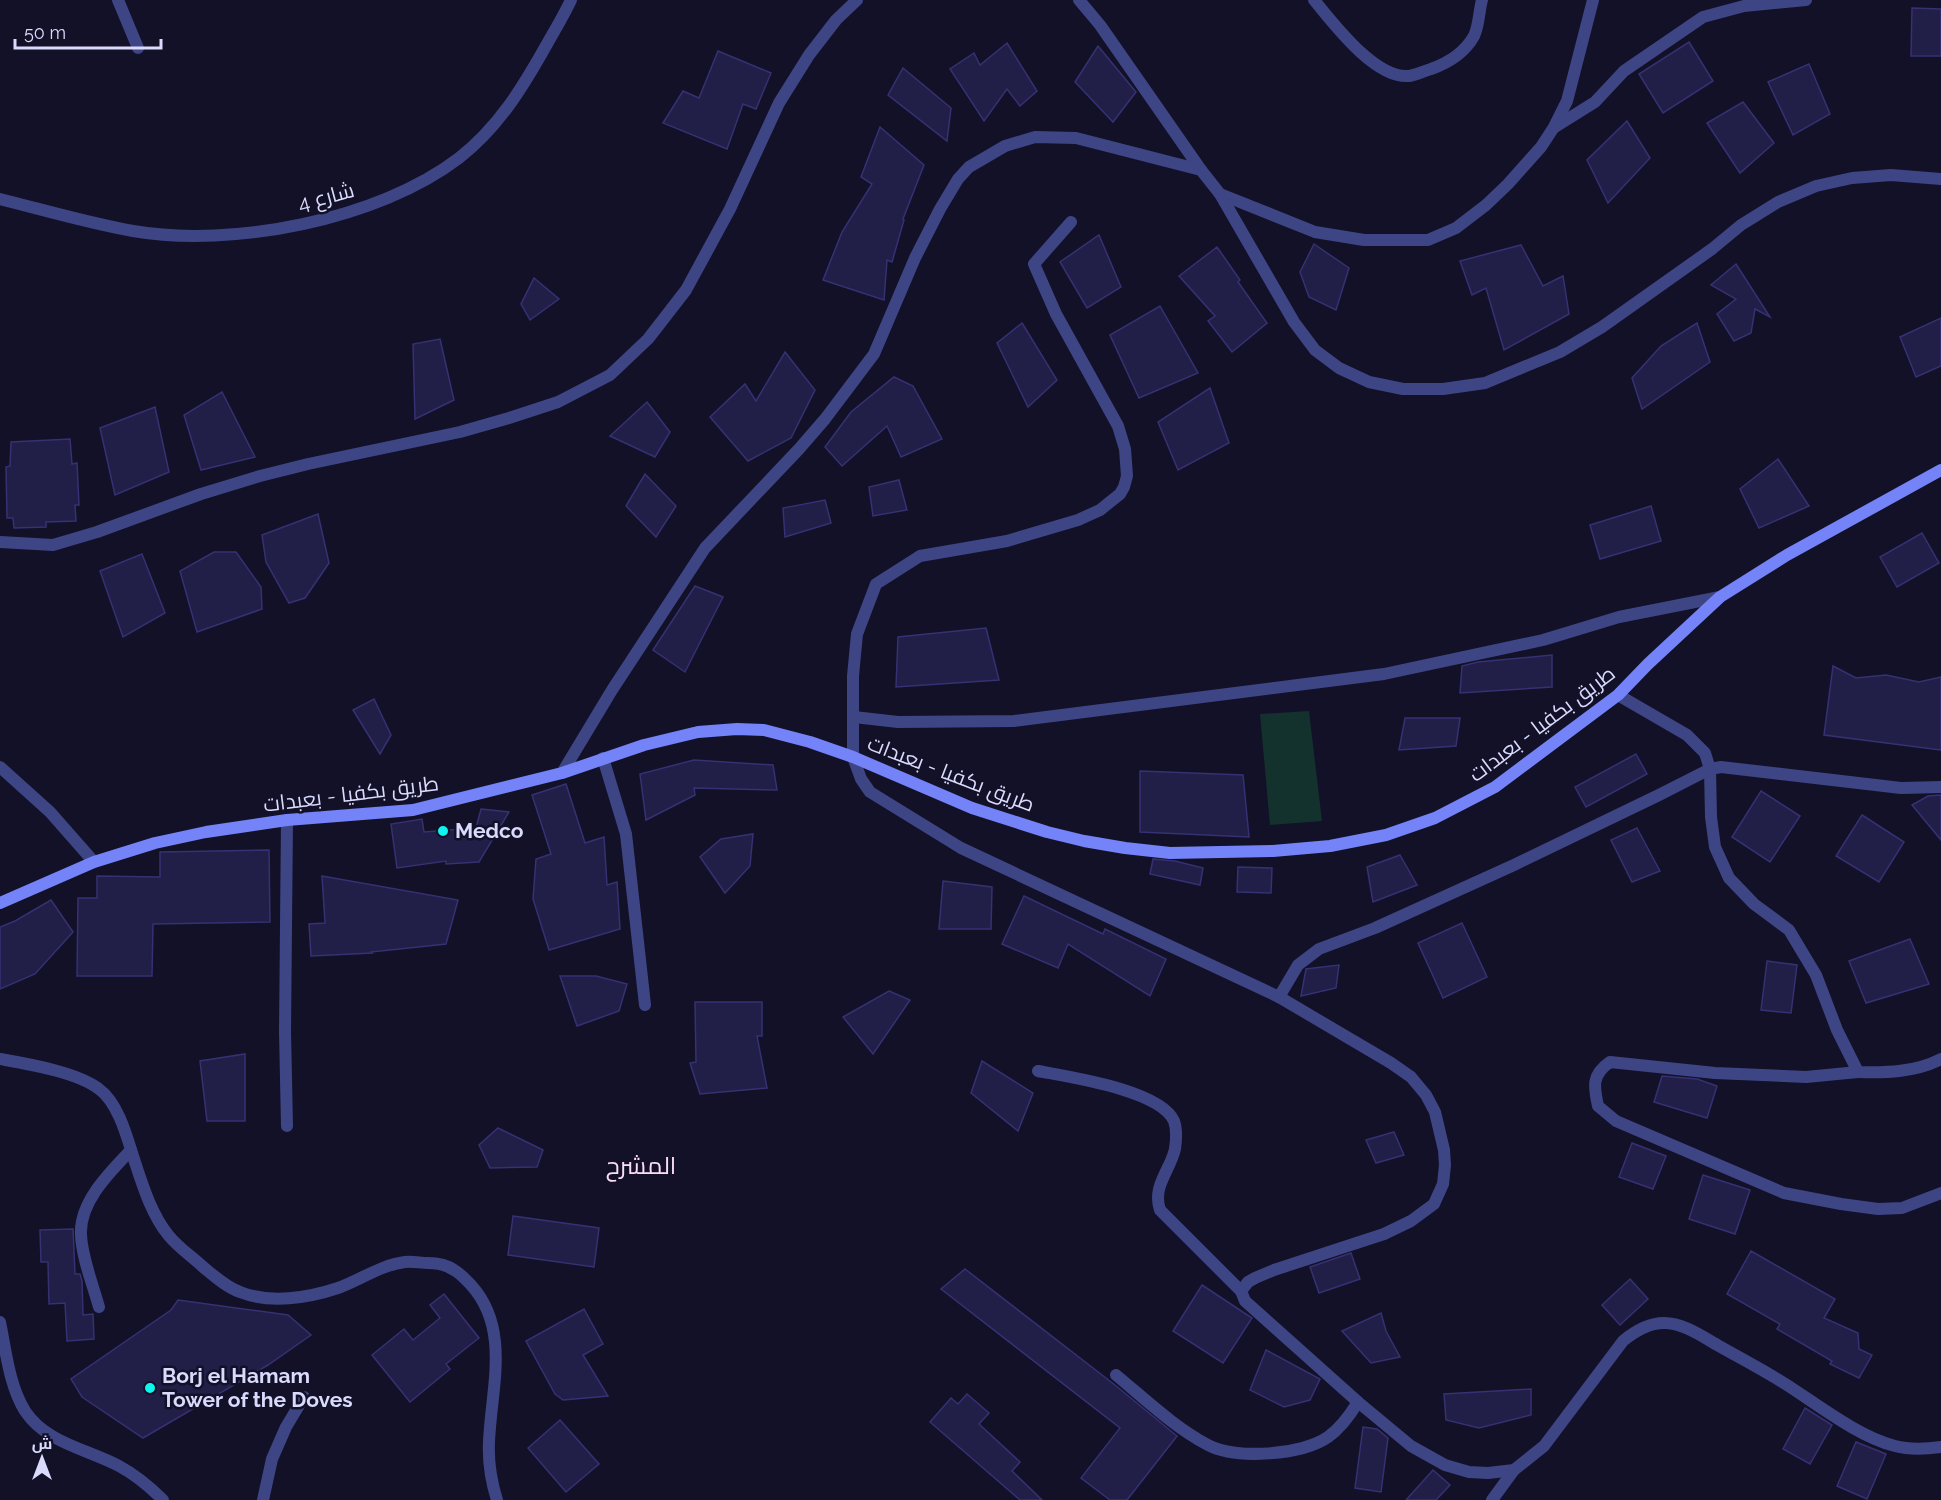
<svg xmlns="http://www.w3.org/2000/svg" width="1941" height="1500" font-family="Raleway,Cairo,sans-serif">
	<rect width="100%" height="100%" fill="#121128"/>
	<polygon fill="#14322d" points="1309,711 1322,821 1270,825 1260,714"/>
	<g fill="#211e48" stroke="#363173" stroke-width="1.5">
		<polygon points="1912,8 1941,9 1941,56 1911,56"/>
		<polygon points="1689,42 1713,81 1663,113 1639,74"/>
		<polygon points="1007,43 1037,91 1020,106 1007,89 984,121 950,69 974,53 980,65"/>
		<polygon points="1098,46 1136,92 1113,122 1075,82"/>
		<polygon points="718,51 771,73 756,109 743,104 727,149 663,123 683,91 699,98"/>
		<polygon points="1809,64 1830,114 1793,135 1768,82"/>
		<polygon points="903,68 951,108 947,141 888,95"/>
		<polygon points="1743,102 1774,143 1740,173 1707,123"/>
		<polygon points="1627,121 1650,158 1608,203 1587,160"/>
		<polygon points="880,127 924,165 903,219 904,220 892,262 887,260 884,300 823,280 842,232 872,184 861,177"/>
		<polygon points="1099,235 1121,287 1087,308 1060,262"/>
		<polygon points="1314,244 1349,268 1336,310 1309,297 1300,272"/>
		<polygon points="1521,245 1543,286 1563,276 1569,314 1504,350 1486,288 1472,295 1460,261"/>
		<polygon points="1217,247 1240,280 1238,282 1267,323 1232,352 1208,321 1215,316 1179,276"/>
		<polygon points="1736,264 1770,317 1755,309 1751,333 1734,341 1717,314 1736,299 1711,285"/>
		<polygon points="534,278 559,299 530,320 521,304"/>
		<polygon points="1160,306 1198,373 1139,398 1110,335"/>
		<polygon points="1941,318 1941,366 1916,377 1900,337"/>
		<polygon points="1022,323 1057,380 1028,407 997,343"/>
		<polygon points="1697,323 1710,362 1642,409 1632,378 1661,346"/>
		<polygon points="440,339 454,400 415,419 413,344"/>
		<polygon points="785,352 815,390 791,438 748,461 710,417 745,384 756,401"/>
		<polygon points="894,377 913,386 942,439 901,457 887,426 842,466 825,447 851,412"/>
		<polygon points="1210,388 1229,443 1178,470 1158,422"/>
		<polygon points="222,392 255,457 201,470 184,415"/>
		<polygon points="647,402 670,432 655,457 610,436"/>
		<polygon points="155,407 169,472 115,495 100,428"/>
		<polygon points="70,439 72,464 77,463 79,505 75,505 76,521 46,522 46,527 14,528 13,518 7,518 6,467 10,466 11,442"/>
		<polygon points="1778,459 1809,506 1759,528 1740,489"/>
		<polygon points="645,474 676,506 656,537 626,506"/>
		<polygon points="899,480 907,510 873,516 869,487"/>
		<polygon points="825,500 831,523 785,537 783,508"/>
		<polygon points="1651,506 1661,541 1600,559 1590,525"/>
		<polygon points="318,514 329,563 305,598 289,603 266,562 262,535"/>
		<polygon points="1922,533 1939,563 1897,587 1880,557"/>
		<polygon points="214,552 236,552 261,587 262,609 197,632 180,571"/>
		<polygon points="142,554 165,613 123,637 100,571"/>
		<polygon points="695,586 723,597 685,672 653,650"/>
		<polygon points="986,628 999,680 896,687 898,637"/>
		<polygon points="1552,655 1552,687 1460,693 1462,666 1478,662"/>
		<polygon points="1833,666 1856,678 1886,675 1919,682 1941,677 1941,750 1824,735"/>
		<polygon points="374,699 391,735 380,754 353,710"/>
		<polygon points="1405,718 1460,718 1456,746 1399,750"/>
		<polygon points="1636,754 1647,774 1586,807 1575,787"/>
		<polygon points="694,760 773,765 777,790 694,788 695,795 646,820 640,774"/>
		<polygon points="1140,771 1243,775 1249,837 1140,832"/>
		<polygon points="566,784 585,843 604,837 607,885 617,882 620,929 549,950 533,899 536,859 551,854 532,795"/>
		<polygon points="1761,791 1800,816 1770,862 1732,837"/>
		<polygon points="1941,795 1941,840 1912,805 1928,796"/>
		<polygon points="481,809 509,812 479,862 446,864 446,861 397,868 391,824 422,819 424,832 476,828"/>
		<polygon points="1862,815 1904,842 1879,882 1836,856"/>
		<polygon points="1637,828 1660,871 1632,882 1611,840"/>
		<polygon points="753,834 750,866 725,893 700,857 721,839"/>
		<polygon points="269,850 270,922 153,924 152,976 77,976 78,898 97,898 97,876 160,877 160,852"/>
		<polygon points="1400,855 1417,885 1373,902 1367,867"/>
		<polygon points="1153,859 1175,861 1203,868 1200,885 1150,874"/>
		<polygon points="1238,867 1272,868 1271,893 1237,892"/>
		<polygon points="322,876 458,900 446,944 371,952 372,953 311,956 309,924 325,923"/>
		<polygon points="943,881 992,887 991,929 939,929"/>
		<polygon points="1024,896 1103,934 1105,929 1166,959 1150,996 1068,944 1058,968 1002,944"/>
		<polygon points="51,900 73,932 35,974 0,989 0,927 15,921"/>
		<polygon points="1462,923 1487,977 1443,998 1418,943"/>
		<polygon points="1910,939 1929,984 1866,1003 1849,961"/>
		<polygon points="1767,961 1797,965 1791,1013 1761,1010"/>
		<polygon points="1339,965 1336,988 1301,996 1306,969"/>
		<polygon points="560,976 596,976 627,984 619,1011 577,1026"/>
		<polygon points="889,991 910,1000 873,1054 843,1017"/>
		<polygon points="695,1002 762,1002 762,1036 757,1036 767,1088 700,1094 690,1063 696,1062"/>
		<polygon points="245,1054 245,1121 207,1121 200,1061"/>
		<polygon points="982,1061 1033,1093 1018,1131 971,1093"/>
		<polygon points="1662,1076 1697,1079 1717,1086 1707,1118 1654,1102"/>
		<polygon points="498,1128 543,1150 537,1167 490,1168 479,1145"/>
		<polygon points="1394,1132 1404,1155 1376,1163 1366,1140"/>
		<polygon points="1632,1143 1666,1156 1653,1189 1619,1177"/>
		<polygon points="1703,1175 1750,1190 1735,1234 1689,1219"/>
		<polygon points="513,1216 599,1228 594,1267 508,1255"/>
		<polygon points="73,1229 75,1274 80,1274 82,1281 83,1315 93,1314 94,1339 67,1341 65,1303 49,1304 48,1262 41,1262 40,1230"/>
		<polygon points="1751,1251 1835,1299 1824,1318 1858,1333 1859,1349 1872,1355 1859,1378 1830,1364 1832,1361 1777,1329 1780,1324 1727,1294"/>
		<polygon points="1351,1253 1360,1279 1319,1293 1310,1267"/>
		<polygon points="965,1269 1115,1385 1177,1436 1127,1500 1110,1500 1081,1478 1120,1428 941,1289"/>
		<polygon points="1630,1279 1648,1299 1620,1325 1602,1305"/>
		<polygon points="1202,1285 1252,1318 1223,1363 1173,1331"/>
		<polygon points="444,1294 479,1338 446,1364 450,1369 410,1402 372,1355 404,1329 413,1340 440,1318 430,1305"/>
		<polygon points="178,1300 288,1315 311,1335 268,1365 143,1438 82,1397 71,1379 171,1310"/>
		<polygon points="584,1309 603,1344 583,1355 608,1396 563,1400 555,1394 526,1341"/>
		<polygon points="1381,1313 1386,1331 1400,1357 1371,1363 1342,1331"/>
		<polygon points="1266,1350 1320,1379 1310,1400 1284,1407 1250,1390"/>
		<polygon points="1531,1389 1531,1415 1479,1428 1446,1420 1444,1394"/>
		<polygon points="967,1394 989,1413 979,1424 1020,1462 1012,1471 1042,1500 1020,1500 930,1422 951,1398 958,1404"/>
		<polygon points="1805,1408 1832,1425 1810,1464 1783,1449"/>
		<polygon points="560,1420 599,1464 566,1492 528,1448"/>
		<polygon points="1363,1427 1377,1429 1388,1438 1381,1492 1355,1488"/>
		<polygon points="1856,1442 1886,1454 1867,1499 1837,1486"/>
		<polygon points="1433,1470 1450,1485 1436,1500 1406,1500"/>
	</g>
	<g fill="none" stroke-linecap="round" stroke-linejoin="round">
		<g stroke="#3e4585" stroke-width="12">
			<polyline points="118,0 138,48"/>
			<polyline points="1079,0 1100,25 1201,170"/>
			<path d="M 1314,0 C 1334,24 1375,79 1409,76 C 1416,75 1424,71 1431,69 C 1448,63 1465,52 1474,36 C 1479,26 1479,11 1482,0"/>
			<polyline points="1555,127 1595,102 1624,71 1703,17 1744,6 1806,0"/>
			<polyline points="1220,194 1315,232 1364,240 1428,240 1456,228 1486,205 1508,184 1541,147 1554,127 1567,101 1593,0"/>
			<path d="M 0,199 C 44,210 88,223 133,231 C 232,248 378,220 459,158 C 498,128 523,87 547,44 C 555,30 564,15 571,0"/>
			<path d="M 1071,222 L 1034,264 L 1056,314 L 1118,426 L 1125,449 L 1127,476 L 1124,487 L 1120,494 L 1100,510 L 1078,520 L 1007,541 L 920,556 L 876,584 L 857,634 L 853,676 L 853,757 L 861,779 L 870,792 L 961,848 L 1279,997 L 1391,1063 L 1411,1077 L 1426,1095 L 1435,1112 L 1444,1150 L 1445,1165 L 1443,1184 L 1434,1204 L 1411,1221 L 1384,1234 L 1274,1270 L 1255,1278 L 1248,1282 L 1241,1291 L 1245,1301 L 1358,1402 L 1411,1446 L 1445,1465 L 1469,1472 L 1488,1473 L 1514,1470 L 1544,1446 L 1623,1341 C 1635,1331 1648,1323 1664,1323 C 1684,1323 1703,1337 1719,1346 C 1742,1359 1765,1371 1787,1385 C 1818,1405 1859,1437 1895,1446 C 1910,1450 1926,1449 1941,1447"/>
			<polyline points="0,542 53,545 97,532 201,494 260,476 308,464 460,432 509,418 558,402 610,375 648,339 686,290 730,209 779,103 809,55 836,20 857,0"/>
			<path d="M 1618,695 L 1687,735 L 1705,753 L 1710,769 L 1711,817 L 1715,847 L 1729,878 L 1754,904 L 1789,930 L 1816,975 L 1837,1030 L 1858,1072 C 1886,1073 1916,1072 1941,1059"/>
			<polyline points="854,717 898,722 1014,721 1384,674 1543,640 1619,617 1720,597"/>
			<polyline points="603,758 626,834 645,1005"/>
			<polyline points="0,767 50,812 94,862"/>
			<polyline points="562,773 612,690 705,548 799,449 825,419 874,354 915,258 940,209 958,179 969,167 1005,146 1035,137 1076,138 1201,170 1220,194 1294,322 1315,350 1339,368 1369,382 1403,389 1443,389 1485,383 1560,352 1602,327 1712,249 1741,225 1778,202 1816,186 1852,178 1891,175 1941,179"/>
			<polyline points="287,820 285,1032 287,1126"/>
			<polyline points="1279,997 1298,965 1319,949 1375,928 1514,865 1659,795 1710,769 1721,767 1901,788 1941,787"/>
			<path d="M 1038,1071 C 1069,1077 1160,1090 1174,1121 C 1177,1129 1176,1142 1175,1149 C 1170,1171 1152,1186 1160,1210 L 1241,1291"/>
			<path d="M 1858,1072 L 1806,1077 L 1715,1073 L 1610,1062 C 1591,1075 1594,1087 1598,1106 L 1616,1121 L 1784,1193 L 1841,1204 L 1878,1209 L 1902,1208 L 1941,1193"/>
			<path d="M 99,1307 C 93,1285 82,1258 81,1235 C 79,1202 110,1172 131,1150"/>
			<path d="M 0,1322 C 6,1351 9,1385 25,1411 C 46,1443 87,1449 119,1466 C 136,1475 150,1487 163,1500"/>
			<path d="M 1116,1375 C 1145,1399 1174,1427 1208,1445 C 1236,1460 1302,1455 1328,1437 C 1341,1428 1350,1415 1358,1402"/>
			<polyline points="263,1500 272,1459 286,1427 304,1397"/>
			<polyline points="1492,1500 1514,1470"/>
		</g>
		<path stroke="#3e4585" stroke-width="12" d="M 0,1059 C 28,1064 77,1072 99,1089 C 117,1102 126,1133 132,1153 C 141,1180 150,1213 169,1236 C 178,1247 191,1256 202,1266 C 213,1275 226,1287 240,1292 C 270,1304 308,1298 338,1288 C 360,1280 381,1265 405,1262 C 412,1261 421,1263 428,1263 C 437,1263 447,1265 454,1270 C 460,1273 466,1280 471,1285 C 511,1329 491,1389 489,1442 C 488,1462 491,1481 497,1500"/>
		<polyline stroke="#7583f9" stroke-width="12" points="0,903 94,862 155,843 206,832 287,820 413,810 562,773 644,745 698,732 737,729 764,730 810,742 853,757 972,808 1047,832 1084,841 1125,848 1170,853 1273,851 1330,846 1386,835 1435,818 1495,787 1618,695 1648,664 1720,597 1787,555 1941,470"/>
	</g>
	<g fill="#0ff4ee" stroke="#121128" stroke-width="2">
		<circle cx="443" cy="831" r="6"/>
		<circle cx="150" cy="1388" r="6"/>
	</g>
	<g text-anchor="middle" stroke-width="5" stroke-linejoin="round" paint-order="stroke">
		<g font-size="21" fill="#dadafd" stroke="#121128">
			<text transform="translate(326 197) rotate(-15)" y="7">شارع 4</text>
			<text transform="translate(1542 724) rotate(-37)" y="7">طريق بكفيا - بعبدات</text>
			<text transform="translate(951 774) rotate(21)" y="7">طريق بكفيا - بعبدات</text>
			<text transform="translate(351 794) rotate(-7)" y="7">طريق بكفيا - بعبدات</text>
		</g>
		<g font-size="21" font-weight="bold" fill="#dadafd" stroke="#121128" text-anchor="start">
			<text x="455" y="838">Medco</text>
			<text x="162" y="1383">Borj el Hamam<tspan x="162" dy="24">Tower of the Doves</tspan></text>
		</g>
		<g font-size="24" fill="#fddcf5" stroke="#121128">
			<text x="641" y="1174">المشرح</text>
		</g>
	</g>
	<g transform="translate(42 1458)" stroke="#121128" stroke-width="4.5" paint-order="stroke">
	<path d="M0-4.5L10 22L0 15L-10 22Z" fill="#dadafd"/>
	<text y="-9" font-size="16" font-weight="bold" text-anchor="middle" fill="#dadafd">ش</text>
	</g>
	<path d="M15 39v9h146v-9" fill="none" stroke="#dadafd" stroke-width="3"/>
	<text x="24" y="39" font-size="18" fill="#dadafd" stroke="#121128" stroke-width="4.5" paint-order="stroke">50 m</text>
</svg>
